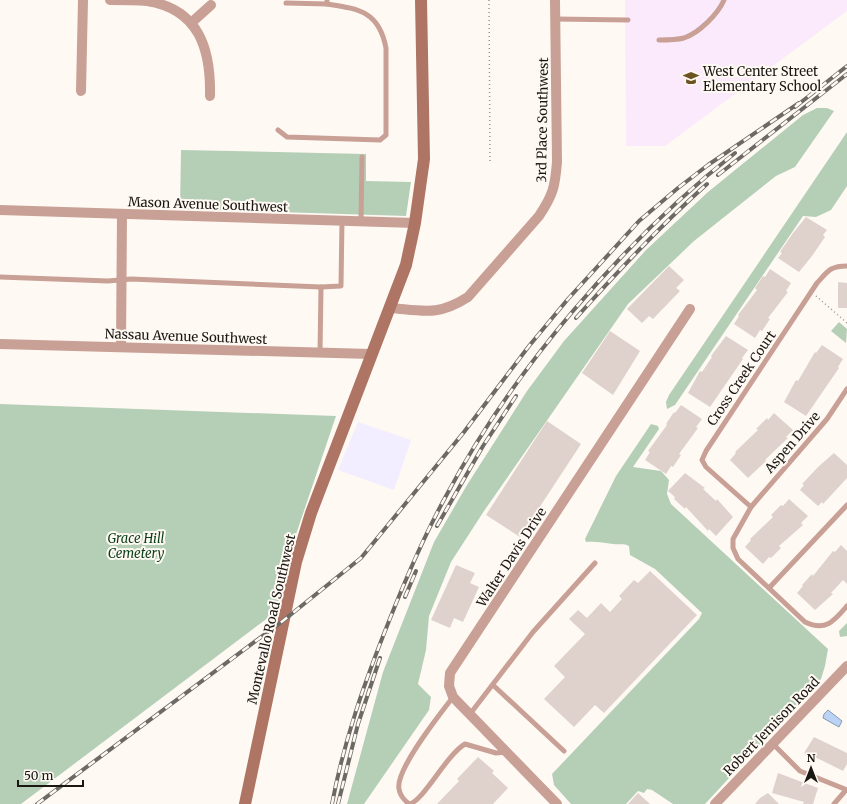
<svg xmlns="http://www.w3.org/2000/svg" width="847" height="804" font-family="Merriweather,serif">
	<rect width="100%" height="100%" fill="#fff9f3"/>
	<polygon fill="#f2edff" points="358,422 411,440 394,490 338,470"/>
	<polygon fill="#fbeafc" points="625,0 847,0 847,11 665,146 626,146"/>
	<g fill="#b5cfb7">
		<polygon points="817,108 827,108 834,111 795,167 776,176 694,241 628,304 484,511 451,562 429,616 426,650 418,684 431,697 429,710 364,804 347,804 383,672 434,542 467,485 527,391 564,341 646,250 708,192 803,115"/>
		<polygon points="847,132 847,186 831,210 816,217 803,216 675,405 667,409 666,402 669,395"/>
		<polygon points="181,150 366,154 366,181 411,182 406,216 180,209"/>
		<polygon points="839,322 847,329 846,343 831,331"/>
		<polygon points="0,404 336,416 285,567 277,611 21,804 0,804"/>
		<path d="M 651,424 L 658,426 L 659,429 L 633,467 L 661,471 L 669,480 L 667,494 L 671,504 L 828,649 L 825,666 L 821,679 L 705,804 L 673,804 L 652,790 L 647,789 L 644,793 L 638,791 L 626,804 L 571,804 L 554,785 L 552,774 L 699,619 L 702,613 L 655,569 L 630,555 L 629,546 C 623,543 620,545 613,544 C 603,543 596,541 586,542 L 585,539 L 616,476 Z"/>
		<polygon points="847,623 847,636 840,637 839,631"/>
	</g>
	<polygon fill="#bad2f4" stroke="#8a9ab0" points="828,710 842,721 839,727 823,718 824,714"/>
	<g fill="#dfd2cd">
		<polygon points="806,217 827,230 823,235 825,237 812,256 799,272 778,258 782,253 780,252 793,233"/>
		<polygon points="669,266 684,280 676,288 680,291 653,319 649,316 642,323 627,309"/>
		<polygon points="770,269 791,283 786,291 788,292 768,318 770,319 762,331 760,330 755,338 734,324 739,316 738,315 757,290 755,288 763,276 765,277"/>
		<polygon points="838,282 847,283 847,308 838,308"/>
		<polygon points="610,331 640,351 613,395 582,373"/>
		<polygon points="726,336 748,350 742,358 743,359 710,407 688,393 700,371 702,372 712,357 711,356"/>
		<polygon points="822,345 843,359 838,367 839,368 806,416 784,402 796,380 798,381 815,352 816,353"/>
		<polygon points="681,405 702,419 696,427 698,428 679,454 681,455 673,467 671,466 666,474 645,460 650,452 648,451 667,425 666,424 674,412 675,413"/>
		<polygon points="774,413 793,430 786,437 788,438 765,460 766,461 748,478 730,460 736,453 735,452 758,430 756,429 767,418 768,420"/>
		<polygon points="547,421 581,444 520,537 486,515"/>
		<polygon points="834,453 847,465 847,478 823,504 822,502 818,506 800,490 804,485 802,484 818,467"/>
		<polygon points="685,473 705,488 703,489 716,501 717,499 733,517 716,536 709,529 708,531 686,507 685,509 674,499 675,497 668,491"/>
		<polygon points="789,499 808,516 801,523 803,525 779,546 781,548 771,558 769,557 763,564 745,547 751,540 750,539 773,517 771,515 781,505 783,506"/>
		<polygon points="841,545 847,551 847,584 843,580 831,593 833,594 815,610 797,593 803,586 802,585 812,574 813,576 833,551 835,552"/>
		<polygon points="456,565 475,573 470,583 479,587 463,622 454,618 450,628 431,620"/>
		<polygon points="650,571 697,615 604,713 595,705 574,727 544,699 565,677 554,666 585,634 569,619 578,610 587,618 601,603 610,612 622,599 619,596 634,580 638,583"/>
		<polygon points="814,737 847,753 847,764 843,771 813,756 812,758 804,753"/>
		<polygon points="478,757 494,771 492,773 508,788 493,804 437,804 459,781 457,779"/>
		<polygon points="778,773 818,788 813,804 803,804 804,802 772,793"/>
		<polygon points="638,793 650,804 628,804"/>
		<polygon points="768,793 779,804 755,804 760,798"/>
	</g>
	<g fill="none" stroke-linecap="round" stroke-linejoin="round">
		<g stroke="#99958f" stroke-width="1.5" stroke-dasharray="1 3" stroke-linecap="butt">
			<polyline points="489,0 490,161"/>
			<polyline points="816,296 847,323"/>
		</g>
		<g stroke="#c9a095" stroke-width="5">
			<polyline points="286,3 327,4"/>
			<polyline points="555,19 628,20"/>
			<path d="M 659,40 C 667,40 676,40 684,38 C 699,33 718,14 724,0"/>
			<path d="M 278,130 L 287,137 L 380,140 L 386,135 L 386,48 C 379,11 359,9 327,4 L 327,0"/>
			<polyline points="361,221 362,157"/>
			<polyline points="0,277 108,281 131,279 321,287 341,286 342,220"/>
			<polyline points="320,353 321,287"/>
			<path d="M 847,389 L 827,419 L 751,507 L 733,539 L 733,548 L 738,559 L 805,622 C 826,632 834,621 847,606"/>
			<path d="M 751,507 L 706,467 L 702,460 L 706,451 L 817,283 C 828,271 830,266 847,266"/>
			<polyline points="769,588 847,505"/>
			<polyline points="493,685 564,751"/>
			<path d="M 453,697 C 440,714 395,770 399,789 C 400,796 404,800 409,804 C 423,802 446,755 465,744 L 496,753 L 506,752"/>
			<polyline points="470,714 533,632 595,563"/>
			<polyline points="772,743 800,771 847,790"/>
			<polyline points="834,804 846,790"/>
		</g>
		<g stroke="#c9a095" stroke-width="10">
			<path d="M 110,0 C 123,0 135,0 147,1 C 199,9 211,49 210,96"/>
			<polyline points="191,23 211,5"/>
			<polyline points="81,91 83,0"/>
			<polyline points="0,210 415,223"/>
			<path d="M 391,308 C 425,311 438,316 468,297 L 539,216 C 553,195 555,187 557,162 L 555,0"/>
			<polyline points="0,344 371,354"/>
			<polyline points="121,347 122,214"/>
			<polyline points="557,804 453,697 449,686 450,673 690,309"/>
			<polyline points="715,804 847,666"/>
		</g>
		<polyline stroke="#ae7464" stroke-width="12" points="245,804 296,562 311,513 406,265 415,223 424,159 421,0"/>
		<defs>
			<g id="rail">
				<polyline points="795,107 847,66"/>
				<polyline points="718,175 847,74"/>
				<path d="M 576,318 C 618,271 660,226 707,184"/>
				<polyline points="437,526 483,446 516,396"/>
				<polyline points="405,597 416,571"/>
				<polyline points="37,804 284,620 361,558 464,432 529,346 568,299 639,221 678,188 708,165 799,103"/>
				<path d="M 332,804 C 344,740 365,681 389,621 C 406,578 424,536 446,496 C 513,370 623,241 735,153"/>
				<polyline points="338,804 358,724 380,658"/>
			</g>
		</defs>
		<use href="#rail" stroke="#6d6964" stroke-width="4"/>
		<use href="#rail" stroke="#fff9f3" stroke-width="2.5" stroke-dasharray="8" stroke-linecap="butt"/>
	</g>
	<defs>
		<symbol id="school-bare" viewBox="-9 -9 18 18"><path d="M0-5L7-2L0 1L-7-2ZM-4 1L0 2.5L4 1V4Q0 6-4 4Z" fill="#6d5224" stroke="#fff9f3" stroke-width="2.5" paint-order="stroke"/></symbol>
	</defs>
	<g fill-rule="evenodd">
		<use href="#school-bare" x="680" y="67" width="22" height="22"/>
	</g>
	<g text-anchor="middle" stroke-width="4" stroke-linejoin="round" paint-order="stroke">
		<g font-size="13" fill="#1a1713" stroke="#fff9f3" text-anchor="start">
			<text x="703" y="76">West Center Street<tspan x="703" dy="15">Elementary School</tspan></text>
		</g>
		<g font-size="13" fill="#1a1713" stroke="#fff9f3">
			<text transform="translate(542 120) rotate(-89)" y="5">3rd Place Southwest</text>
			<text transform="translate(208 204) rotate(2)" y="5">Mason Avenue Southwest</text>
			<text transform="translate(186 336) rotate(2)" y="5">Nassau Avenue Southwest</text>
			<text transform="translate(741 378) rotate(-56)" y="5">Cross Creek Court</text>
			<text transform="translate(792 442) rotate(-49)" y="5">Aspen Drive</text>
			<text transform="translate(511 557) rotate(-57)" y="5">Walter Davis Drive</text>
			<text transform="translate(271 619) rotate(-77)" y="5">Montevallo Road Southwest</text>
			<text transform="translate(771 726) rotate(-46)" y="5">Robert Jemison Road</text>
		</g>
		<g font-size="13" font-style="italic" fill="#0b3f19" stroke="#fff9f3">
			<text x="136" y="543">Grace Hill<tspan x="136" dy="15">Cemetery</tspan></text>
		</g>
	</g>
	<g transform="translate(811 768)" stroke="#fff9f3" stroke-width="3" paint-order="stroke">
	<path d="M0-3L7 15L0 10L-7 15Z" fill="#1a1713"/>
	<text y="-6" font-size="11" font-weight="bold" text-anchor="middle" fill="#1a1713">N</text>
	</g>
	<path d="M18 780v6h65v-6" fill="none" stroke="#1a1713" stroke-width="2"/>
	<text x="24" y="780" font-size="12" fill="#1a1713" stroke="#fff9f3" stroke-width="3" paint-order="stroke">50 m</text>
</svg>
